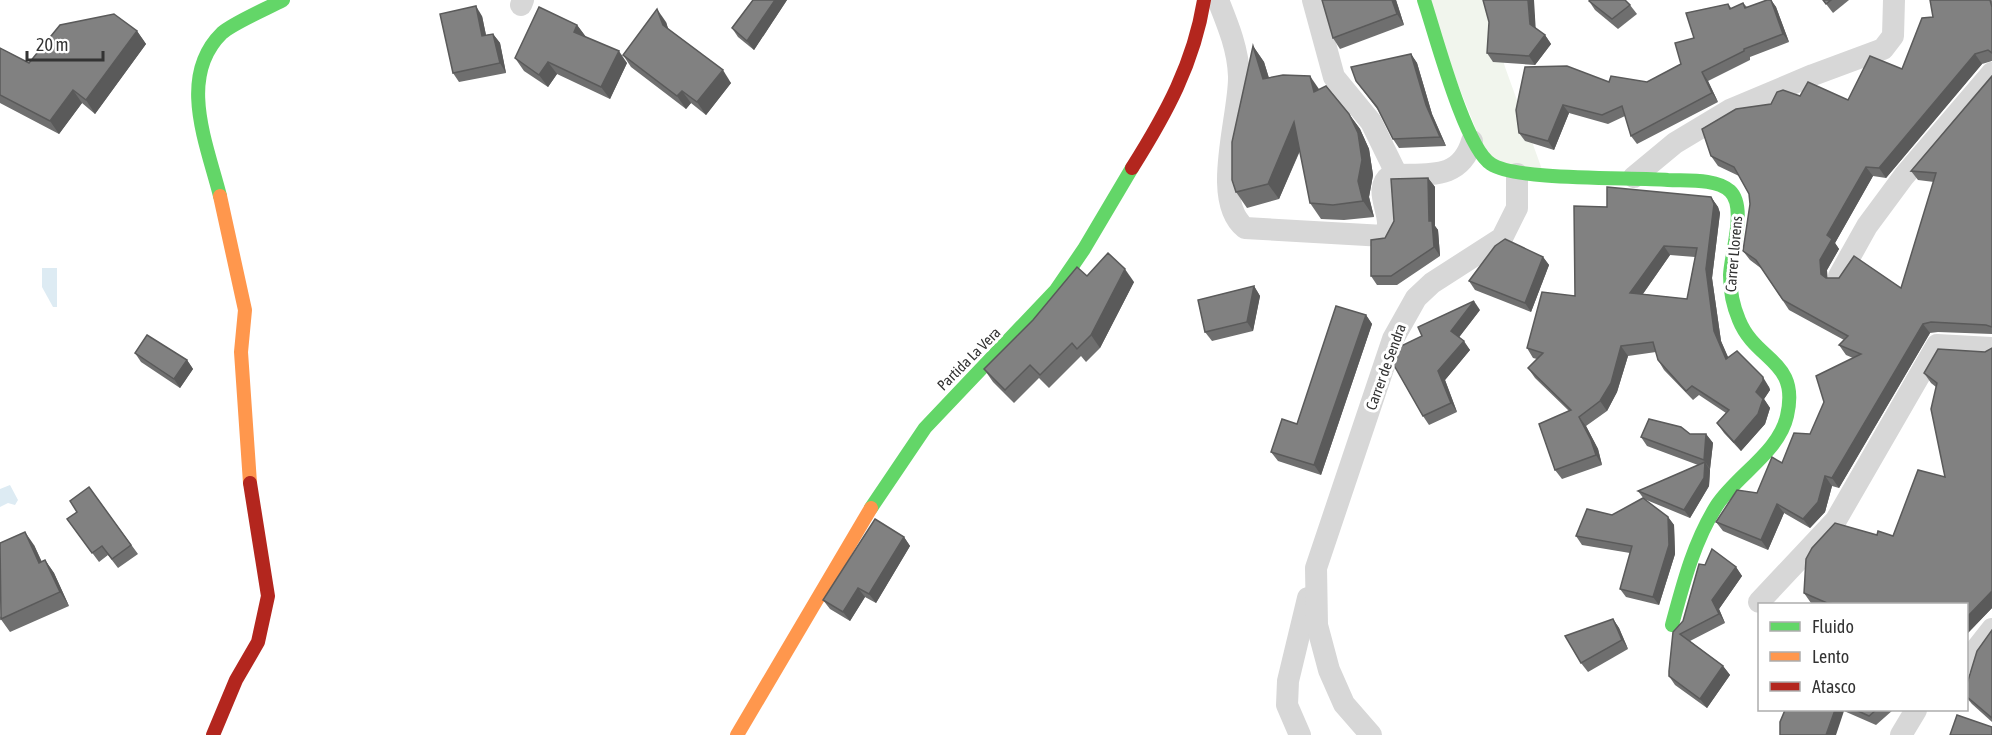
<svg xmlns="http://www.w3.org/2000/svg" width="1992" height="735" font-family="'Asap Condensed',sans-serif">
	<rect width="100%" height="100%" fill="#fff"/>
	<polygon fill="#f1f5ed" points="1424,0 1486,0 1505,67 1544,175 1490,164"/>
	<g fill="#ddebf3">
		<polygon points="42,268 57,268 57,307 53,307 42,287"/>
		<polygon points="10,485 18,500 15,505 8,503 0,507 0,489"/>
	</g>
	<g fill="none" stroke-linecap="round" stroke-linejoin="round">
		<g stroke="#d7d7d7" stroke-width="22">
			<path d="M 1218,0 C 1228,25 1238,49 1239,76 C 1240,116 1210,200 1245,228 L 1384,236 C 1398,218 1369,191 1391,175 C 1426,173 1460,182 1472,141"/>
			<polyline points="1313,0 1334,77 1371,122 1397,175"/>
			<polyline points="521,5 523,0"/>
			<polyline points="1634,177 1675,143 1730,110 1813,75 1883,49 1893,36 1894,0"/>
			<polyline points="1839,276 1867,226 1904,176 1992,73"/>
			<polyline points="1759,602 1836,520 1937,345 1992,348"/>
			<polyline points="1966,662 1992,629"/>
			<polyline points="1300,735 1287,705 1288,681 1308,598"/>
			<polyline points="1371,735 1344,704 1329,670 1317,625 1316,568 1393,339 1416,298 1432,283 1502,238 1517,208 1517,174"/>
			<polyline points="1901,735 1916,710"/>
		</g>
		<g stroke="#63d668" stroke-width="14">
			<path d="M 1424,0 C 1435,33 1465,148 1491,164 C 1516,181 1630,177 1668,180 C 1686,181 1716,178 1730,191 C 1747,207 1731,253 1730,275 C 1730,291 1733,306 1739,320 C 1756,362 1800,360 1787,416 C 1779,452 1737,475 1717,505 C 1694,541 1683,584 1672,625"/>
			<path d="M 220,196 C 207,144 177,77 222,33 C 233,23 268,8 283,0"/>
			<polyline points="871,508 925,428 1056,290 1084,249 1132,168"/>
		</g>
		<g stroke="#ff974d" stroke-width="14">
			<polyline points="220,196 245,310 241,352 250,483"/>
			<polyline points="737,735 871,508"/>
		</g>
		<g stroke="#b3261e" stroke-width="14">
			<path d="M 1132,168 C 1166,114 1194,63 1204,0"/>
			<polyline points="213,735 236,680 258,642 268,596 250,483"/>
		</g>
	</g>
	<g fill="#6f6f6f" fill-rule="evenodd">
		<polygon points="753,0 787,0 754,50 738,37 732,28"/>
		<polygon points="1396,0 1404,25 1340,49 1333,38"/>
		<polygon points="1771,0 1776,7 1789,42 1750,57 1750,60 1708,81 1718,102 1637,144 1631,136 1625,116 1608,124 1569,113 1554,150 1525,141 1519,133 1516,110 1609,82 1647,82 1681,64 1694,38 1728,4 1732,9 1743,3 1747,7"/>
		<polygon points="1823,0 1849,0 1833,13"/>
		<polygon points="1992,0 1992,61 1982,64 1886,178 1873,176 1835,243 1839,249 1827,270 1827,278 1901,288 1934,182 1918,180 1911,171 1992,76 1992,334 1938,332 1930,333 1839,488 1832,486 1825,512 1810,528 1784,513 1768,550 1723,531 1716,522 1757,493 1782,463 1810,434 1853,358 1846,355 1839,345 1844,340 1789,310 1762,269 1750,260 1743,251 1750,204 1749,194 1739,176 1718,166 1711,156 1771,104 1800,96 1848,100 1902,69 1933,17"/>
		<polygon points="1589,1 1630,5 1637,14 1618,29 1595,10"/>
		<polygon points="482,16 486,35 493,34 500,43 506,73 459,82 453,73"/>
		<polygon points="666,22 668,29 731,83 706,115 691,103 686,109 631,67 623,55"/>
		<polygon points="577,25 586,37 627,63 610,99 557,74 548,87 524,71 515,58"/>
		<polygon points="1536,29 1545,35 1551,44 1535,65 1493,62 1487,53"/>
		<polygon points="137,31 146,44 95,114 82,103 59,134 0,103 0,48 29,63"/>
		<polygon points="1253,46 1264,62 1269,78 1319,90 1349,114 1360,129 1369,149 1373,175 1369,197 1374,217 1344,220 1321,219 1310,203 1300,151 1279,199 1247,208 1236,192"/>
		<polygon points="1411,54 1417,63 1432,114 1446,146 1399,148 1393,139 1378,110 1356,81"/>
		<polygon points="1428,178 1435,187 1435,226 1438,230 1440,256 1397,285 1377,285 1371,276"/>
		<path d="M 1711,197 L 1718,207 L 1720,213 L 1712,278 L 1721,341 L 1728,358 L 1769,387 L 1770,390 L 1764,399 L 1770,408 L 1765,424 L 1741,451 L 1724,433 L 1717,423 L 1726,413 L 1699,395 L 1693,400 L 1664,370 L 1658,360 L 1656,352 L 1628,356 L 1617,392 L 1607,411 L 1586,426 L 1598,449 L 1602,465 L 1562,479 L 1555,470 L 1569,411 L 1535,378 L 1528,368 L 1537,359 L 1533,358 L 1527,348 L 1575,296 L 1607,207 ZM 1670,255 L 1695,257 L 1687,299 L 1643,294 Z"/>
		<polygon points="1543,257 1549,265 1531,312 1475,290 1469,281"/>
		<polygon points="1087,276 1134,282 1100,348 1086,362 1081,356 1049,388 1039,378 1014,403 993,382 984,369"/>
		<polygon points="1254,286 1260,296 1253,331 1212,341 1205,332"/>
		<polygon points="1480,310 1459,337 1470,350 1445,380 1457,412 1429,425 1423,416 1391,360"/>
		<polygon points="1366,315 1372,324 1321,475 1278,461 1271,452 1297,424"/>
		<polygon points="1985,352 1992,608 1966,635 1966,604 1814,604 1811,603 1804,593 1877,535 1893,536 1945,477 1936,387 1931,383 1924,373"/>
		<polygon points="135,353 187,360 193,369 180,388 141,362"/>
		<polygon points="1690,434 1706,434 1713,443 1710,469 1710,470 1709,486 1690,518 1644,499 1638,491 1698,465 1647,446 1641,437"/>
		<polygon points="89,487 138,554 118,568 108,555 99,562 67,519 77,512"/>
		<polygon points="1612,515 1668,517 1674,525 1675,554 1659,605 1626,597 1620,589 1630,553 1582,545 1576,536"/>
		<polygon points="904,537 910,546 876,603 865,597 850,621 830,609 823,600"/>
		<polygon points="34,545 42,562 45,560 54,573 69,606 10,632 0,618"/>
		<polygon points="1705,565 1736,567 1742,576 1719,609 1725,623 1690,641 1723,666 1730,675 1707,708 1675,685 1669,676 1683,621"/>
		<polygon points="1613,619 1619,628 1628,649 1588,672 1581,663"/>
		<polygon points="1992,630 1992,722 1972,704 1966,697 1966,687"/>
		<polygon points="1785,710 1893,710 1876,725 1844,711"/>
	</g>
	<g fill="#5a5a5a">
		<polygon points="775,0 787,0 754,50 747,41"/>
		<polygon points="1392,0 1396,0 1404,25 1397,14"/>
		<polygon points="1528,0 1534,0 1536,33 1530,24"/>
		<polygon points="1771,0 1776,7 1789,42 1783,34"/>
		<polygon points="476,6 482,16 488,45 482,36"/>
		<polygon points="657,9 666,22 671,37 663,25"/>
		<polygon points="577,25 586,37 574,32"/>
		<polygon points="137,31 146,44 95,114 86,100"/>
		<polygon points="493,34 500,43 506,73 500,63"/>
		<polygon points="1545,35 1551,44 1535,65 1529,56"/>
		<polygon points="1253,46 1264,62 1274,95 1263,79"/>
		<polygon points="619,51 627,63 610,99 601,87"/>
		<polygon points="1411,54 1417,63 1432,114 1446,146 1440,137 1426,105"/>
		<polygon points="1975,54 1982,64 1886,178 1879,168"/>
		<polygon points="548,62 557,74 548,87 539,75"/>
		<polygon points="723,70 731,83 706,115 697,102"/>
		<polygon points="1702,72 1708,81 1718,102 1712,93"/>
		<polygon points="1310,76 1321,92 1314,92"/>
		<polygon points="73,90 82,103 59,134 50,121"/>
		<polygon points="682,91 691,103 686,109 677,96"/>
		<polygon points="1563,105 1569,113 1554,150 1548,141"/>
		<polygon points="1349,114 1360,129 1369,149 1373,175 1369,197 1374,217 1363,201 1358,181"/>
		<polygon points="1294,122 1305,138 1279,199 1268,184"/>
		<polygon points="1866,167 1873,176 1835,243 1839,249 1827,270 1828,283 1821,274 1820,260 1827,235"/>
		<polygon points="1428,178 1435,187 1435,226 1438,230 1440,256 1434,247 1429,221"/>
		<polygon points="1711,197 1718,207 1720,213 1712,278 1721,341 1733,368 1726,359 1714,331 1706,269"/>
		<polygon points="1664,246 1670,255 1637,302 1630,293"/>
		<polygon points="1543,257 1549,265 1531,312 1525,303"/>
		<polygon points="1125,269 1134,282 1100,348 1091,335"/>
		<polygon points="1254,286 1260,296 1253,331 1247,322"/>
		<polygon points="1474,301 1480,310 1457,340 1451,331"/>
		<polygon points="1366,315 1372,324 1321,475 1314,465"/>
		<polygon points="1923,324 1930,333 1839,488 1832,478"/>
		<polygon points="1464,341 1470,350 1445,380 1457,412 1451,403 1438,371"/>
		<polygon points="1621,346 1628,356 1617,392 1607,411 1600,401"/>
		<polygon points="187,360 193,369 180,388 174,379"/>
		<polygon points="1763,377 1769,387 1770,390 1764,399 1770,408 1765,424 1741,451 1734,442"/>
		<polygon points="1579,417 1586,426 1598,449 1602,465 1596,455"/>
		<polygon points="1706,434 1713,443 1710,469 1704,460"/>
		<polygon points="1705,462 1710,470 1709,486 1690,518 1684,510"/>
		<polygon points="1825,476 1832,486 1825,512 1810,528 1803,519"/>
		<polygon points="1777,504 1784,513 1768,550 1761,540"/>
		<polygon points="1668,517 1674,525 1675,554 1659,605 1653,597"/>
		<polygon points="25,532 34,545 48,576 39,563"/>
		<polygon points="904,537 910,546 876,603 869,594"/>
		<polygon points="45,560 54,573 69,606 60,592"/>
		<polygon points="1736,567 1742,576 1719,609 1725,623 1719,614 1712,600"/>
		<polygon points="858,588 865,597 850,621 843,612"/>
		<polygon points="1992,591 1992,608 1966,635 1966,618"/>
		<polygon points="1613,619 1619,628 1628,649 1622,640"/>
		<polygon points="1723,666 1730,675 1707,708 1700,699"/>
		<polygon points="1835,710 1844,710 1844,711 1836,735 1826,735"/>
	</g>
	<g fill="#818181" stroke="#5a5a5a" stroke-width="1.5" fill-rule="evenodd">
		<polygon points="753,0 775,0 747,41 732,28"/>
		<polygon points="1322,0 1392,0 1397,14 1333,38"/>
		<polygon points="1483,0 1528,0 1530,24 1545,35 1529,56 1487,53 1489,22"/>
		<polygon points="1590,0 1625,0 1630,5 1612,19 1589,1"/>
		<polygon points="1767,0 1771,0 1783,34 1744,49 1744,51 1702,72 1712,93 1631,136 1622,106 1602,115 1563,105 1548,141 1519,133 1516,110 1525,67 1567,66 1609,82 1611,76 1647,82 1681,64 1675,43 1694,38 1686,13 1728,4 1730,9 1743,3 1745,8"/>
		<polygon points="1823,0 1831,0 1826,4"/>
		<polygon points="1930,0 1990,0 1992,7 1992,53 1988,50 1975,54 1879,168 1866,167 1827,235 1832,239 1820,260 1821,274 1826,278 1839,278 1854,256 1901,288 1936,173 1911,171 1992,76 1992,327 1986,325 1931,322 1923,324 1832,478 1825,476 1818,502 1803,519 1777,504 1761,540 1716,522 1737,490 1757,493 1772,457 1782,463 1794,433 1810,434 1824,402 1816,376 1861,354 1839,345 1848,336 1783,300 1756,260 1743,251 1750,204 1749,194 1734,167 1711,156 1702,129 1736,109 1771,104 1777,92 1783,90 1800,96 1808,82 1848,100 1870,56 1902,69 1922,18 1933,17"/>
		<polygon points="476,6 482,36 493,34 500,63 453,73 440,14"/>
		<polygon points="539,7 577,25 574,32 619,51 601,87 548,62 539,75 515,58"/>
		<polygon points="657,9 663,25 723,70 697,102 682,91 677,96 623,55"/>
		<polygon points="114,14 137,31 86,100 73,90 50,121 0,95 0,48 29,63 60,25"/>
		<polygon points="1253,46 1263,79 1283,75 1310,76 1314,92 1326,86 1349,114 1358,133 1362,160 1358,181 1363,201 1333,205 1310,203 1294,122 1268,184 1236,192 1232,180 1232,142"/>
		<polygon points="1411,54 1426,105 1440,137 1393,139 1377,107 1356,81 1351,67"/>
		<polygon points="1428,178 1429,221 1432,221 1434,247 1391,276 1371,276 1371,240 1385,238 1394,221 1391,179"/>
		<path d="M 1607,187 L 1711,197 L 1714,204 L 1706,269 L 1714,331 L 1726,359 L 1737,351 L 1763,377 L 1763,381 L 1756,392 L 1763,399 L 1758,414 L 1734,442 L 1717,423 L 1729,410 L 1692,386 L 1686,391 L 1658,360 L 1653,342 L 1621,346 L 1611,383 L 1600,401 L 1579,417 L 1591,440 L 1596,455 L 1555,470 L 1539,424 L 1571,410 L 1528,368 L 1543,353 L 1527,348 L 1542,292 L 1575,296 L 1574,206 L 1607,207 ZM 1664,246 L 1697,248 L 1687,299 L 1630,293 Z"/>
		<polygon points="1505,239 1543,257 1525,303 1469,281 1495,246"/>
		<polygon points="1108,253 1125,269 1091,335 1077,349 1072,343 1040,375 1030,365 1005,390 984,369 1033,320 1077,267 1087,276"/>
		<polygon points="1254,286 1247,322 1205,332 1198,300"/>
		<polygon points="1474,301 1451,331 1464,341 1438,371 1451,403 1423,416 1391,360 1395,349 1422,336 1418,327"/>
		<polygon points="1336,306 1366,315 1314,465 1271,452 1282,419 1297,424"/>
		<polygon points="147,335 187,360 174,379 135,353"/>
		<polygon points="1992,348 1992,591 1966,618 1966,604 1834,604 1827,603 1804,593 1806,559 1812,548 1835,523 1877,535 1878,531 1893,536 1918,470 1945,477 1931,409 1937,383 1924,373 1938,349 1985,352"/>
		<polygon points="1649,419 1681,427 1690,434 1706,434 1704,460 1641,437"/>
		<polygon points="1705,462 1704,478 1684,510 1638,491"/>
		<polygon points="89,487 131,545 112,559 102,546 92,553 67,519 77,512 70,501"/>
		<polygon points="1643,498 1668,517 1669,545 1653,597 1620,589 1632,546 1576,536 1587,509 1612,515"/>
		<polygon points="875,519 904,537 869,594 858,588 843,612 823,600"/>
		<polygon points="25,532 39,563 45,560 60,592 1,619 0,543"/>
		<polygon points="1712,549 1736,567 1712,600 1719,614 1680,634 1723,666 1700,699 1669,676 1669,671 1673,632 1683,621 1699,564 1705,565"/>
		<polygon points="1613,619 1622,640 1581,663 1565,636"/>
		<polygon points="1992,630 1992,718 1966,696 1966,687 1977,651"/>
		<polygon points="1785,710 1835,710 1826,735 1780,735 1780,722"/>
		<polygon points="1856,710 1876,710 1869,716"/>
		<polygon points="1957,715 1992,727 1992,735 1950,735"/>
	</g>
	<g text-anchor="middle" stroke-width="6" stroke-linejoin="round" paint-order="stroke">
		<g font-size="15" fill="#333" stroke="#fff">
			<text transform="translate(1734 254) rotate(-85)" y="5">Carrer Llorens</text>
			<text transform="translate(969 359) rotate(-45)" y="5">Partida La Vera</text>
			<text transform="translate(1386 367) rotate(-70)" y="5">Carrer de Sendra</text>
		</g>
	</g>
	<rect x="1758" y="603" width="210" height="108" fill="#ffffff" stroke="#adadad" stroke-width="1.5"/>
	<rect x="1770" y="622" width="30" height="9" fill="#63d668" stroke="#adadad" stroke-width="1.5"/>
	<text x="1812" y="633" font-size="18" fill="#333333">Fluido</text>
	<rect x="1770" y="652" width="30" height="9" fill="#ff974d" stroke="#adadad" stroke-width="1.5"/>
	<text x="1812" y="663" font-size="18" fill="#333333">Lento</text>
	<rect x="1770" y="682" width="30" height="9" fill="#b3261e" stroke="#adadad" stroke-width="1.5"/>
	<text x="1812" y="693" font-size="18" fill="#333333">Atasco</text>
	<path d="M27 51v9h76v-9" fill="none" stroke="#333333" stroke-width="3"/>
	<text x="36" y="51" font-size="18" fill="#333333" stroke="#ffffff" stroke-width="4.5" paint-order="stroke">20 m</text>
</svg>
